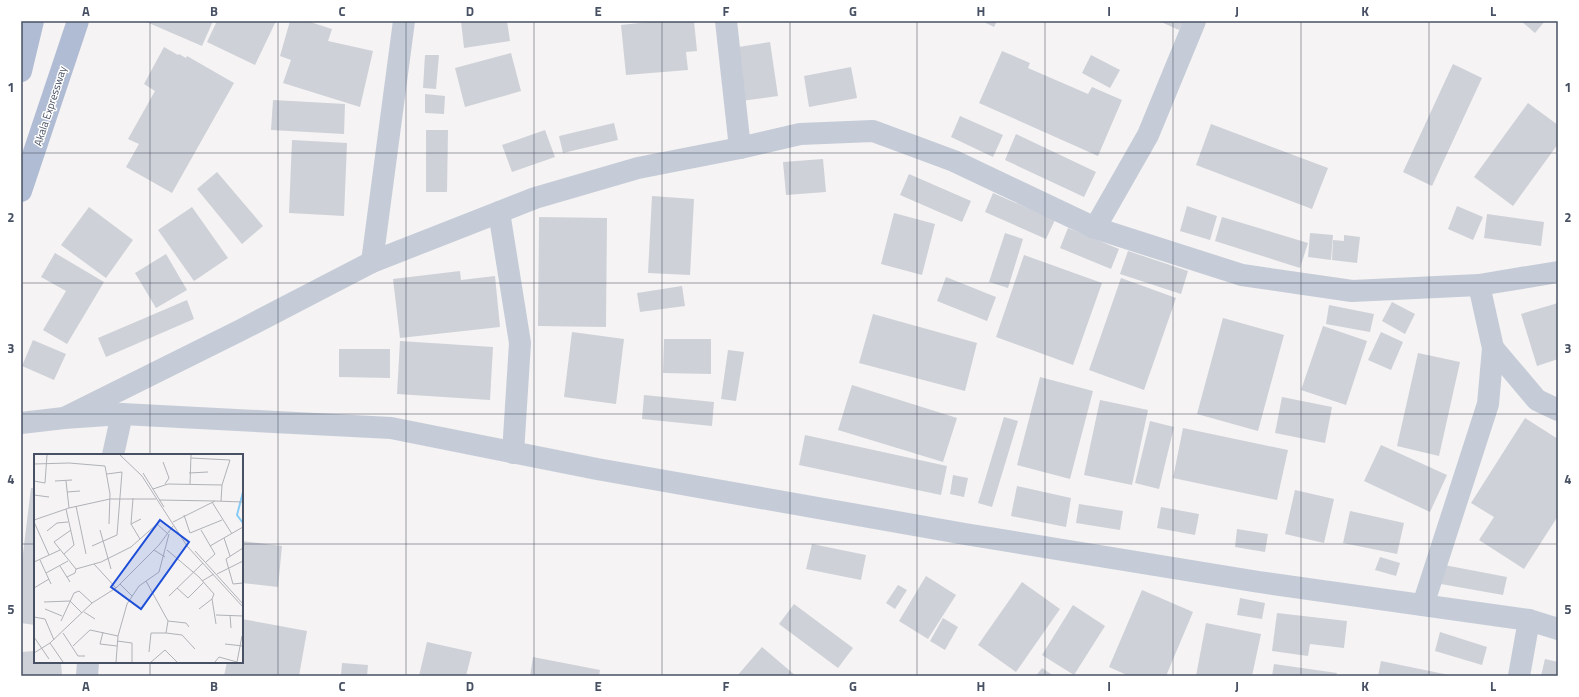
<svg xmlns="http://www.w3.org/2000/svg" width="1579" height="697" font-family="'Titillium Web',sans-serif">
	<rect width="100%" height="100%" fill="#f5f3f3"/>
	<g fill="#ced1d8">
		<polygon points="144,21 213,21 202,46"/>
		<polygon points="217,21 276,21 255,65 207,42"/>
		<polygon points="290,21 307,21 332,29 328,41 373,51 360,107 283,83 291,60 280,56"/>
		<polygon points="461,21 507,21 510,41 464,48"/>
		<polygon points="659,21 694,21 697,51 686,52 688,70 626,75 621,25"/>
		<polygon points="982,21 997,21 994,27"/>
		<polygon points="1159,21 1184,21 1179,30"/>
		<polygon points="1521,21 1545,21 1535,33"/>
		<polygon points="770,42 778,96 741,101 732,48"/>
		<polygon points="164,47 178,55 179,54 186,58 187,56 234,83 172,193 126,167 139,144 128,139 155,91 144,84"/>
		<polygon points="1002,51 1030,63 1028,68 1088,94 1092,87 1122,100 1098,156 979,103"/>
		<polygon points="511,53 521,91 465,107 455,68"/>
		<polygon points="425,55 439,55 436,89 423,88"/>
		<polygon points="1091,55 1120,70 1110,88 1082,73"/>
		<polygon points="1453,64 1482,78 1432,186 1403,172"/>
		<polygon points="851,67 857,98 809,107 804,76"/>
		<polygon points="425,94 445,96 444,114 425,113"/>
		<polygon points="273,100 345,104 344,134 271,130"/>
		<polygon points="1528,103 1558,125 1558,144 1513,206 1474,177"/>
		<polygon points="960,116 1003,135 993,157 951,137"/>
		<polygon points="614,123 618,140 563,153 559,136"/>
		<polygon points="1211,124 1328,168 1312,209 1196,165"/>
		<polygon points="426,130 448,130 447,192 426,192"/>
		<polygon points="545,130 555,157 512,172 502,145"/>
		<polygon points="1016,134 1096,172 1084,197 1005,160"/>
		<polygon points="292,140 347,143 344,216 289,213"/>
		<polygon points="823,159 826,192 786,195 783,162"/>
		<polygon points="217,172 263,226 242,244 197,189"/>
		<polygon points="909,174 971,201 962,222 900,195"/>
		<polygon points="993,193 1055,220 1046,239 985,212"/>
		<polygon points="652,196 694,199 690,275 648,273"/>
		<polygon points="1187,206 1217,216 1210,240 1180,231"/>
		<polygon points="1457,206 1483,217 1473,240 1448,229"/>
		<polygon points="89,207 133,240 106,278 61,245"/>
		<polygon points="192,207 228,258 194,281 158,230"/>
		<polygon points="894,213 935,224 922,275 881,264"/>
		<polygon points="1487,214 1544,222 1541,246 1484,238"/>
		<polygon points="539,217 607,218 606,327 538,326"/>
		<polygon points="1222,217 1308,243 1300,268 1215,241"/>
		<polygon points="1068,228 1119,249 1111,269 1060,248"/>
		<polygon points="1005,233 1023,239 1008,288 989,282"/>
		<polygon points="1310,233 1333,235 1331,260 1308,257"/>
		<polygon points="1344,235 1360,237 1357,263 1332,260 1333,240 1344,241"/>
		<polygon points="1128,251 1188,271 1181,294 1120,274"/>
		<polygon points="55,253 104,282 67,344 43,330 66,291 41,277"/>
		<polygon points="166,254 187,290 156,308 135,273"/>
		<polygon points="1024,255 1102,283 1073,365 996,337"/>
		<polygon points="460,271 461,280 495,276 500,327 400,338 393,279"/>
		<polygon points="946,277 996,297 987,321 937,301"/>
		<polygon points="1121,278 1176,298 1144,390 1089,370"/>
		<polygon points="682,286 685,306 640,312 637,293"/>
		<polygon points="187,300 194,319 106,357 98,338"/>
		<polygon points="1392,302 1415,314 1405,334 1382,321"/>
		<polygon points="1558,303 1558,359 1537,366 1521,314"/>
		<polygon points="1329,305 1374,314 1370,332 1326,324"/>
		<polygon points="873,314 977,343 965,391 859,363"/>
		<polygon points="1223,318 1284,335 1258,431 1197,414"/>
		<polygon points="1323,326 1367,341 1346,405 1301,390"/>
		<polygon points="572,332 624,339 616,404 564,397"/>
		<polygon points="1381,332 1403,342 1391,370 1368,360"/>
		<polygon points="664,339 711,339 711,374 663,373"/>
		<polygon points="33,340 66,354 54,380 22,366"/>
		<polygon points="400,341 493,347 490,400 397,394"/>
		<polygon points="339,349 390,349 390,378 339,377"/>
		<polygon points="728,350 744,352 736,401 721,399"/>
		<polygon points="1418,353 1460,362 1439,456 1397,446"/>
		<polygon points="1040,377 1093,391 1070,479 1017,465"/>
		<polygon points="852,385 957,418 943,462 838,430"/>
		<polygon points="644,395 714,402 712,426 642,419"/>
		<polygon points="1282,397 1332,407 1325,443 1275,433"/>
		<polygon points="1100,400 1148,410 1132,485 1084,475"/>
		<polygon points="1004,417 1018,421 992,507 978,503"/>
		<polygon points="1525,418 1558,439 1558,516 1524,569 1479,540 1494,517 1471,503"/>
		<polygon points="1150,421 1174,427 1159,489 1135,483"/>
		<polygon points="1183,428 1288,450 1277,500 1173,478"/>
		<polygon points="805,435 947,466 941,495 799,465"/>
		<polygon points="1381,445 1447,475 1430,512 1364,481"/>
		<polygon points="953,475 968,478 964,497 950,494"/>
		<polygon points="1017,486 1071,498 1066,527 1011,516"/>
		<polygon points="31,488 35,488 35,625 21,623 21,570"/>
		<polygon points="1295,490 1334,499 1324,543 1285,534"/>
		<polygon points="1079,504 1123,511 1120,530 1076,523"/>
		<polygon points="1161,507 1199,514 1195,535 1157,528"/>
		<polygon points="1350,511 1404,523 1397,554 1343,543"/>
		<polygon points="1237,529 1268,534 1265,552 1235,547"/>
		<polygon points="242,541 282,546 278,587 242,583"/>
		<polygon points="812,544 866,555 861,580 806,569"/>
		<polygon points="1380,557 1400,563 1396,576 1375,570"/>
		<polygon points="1444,565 1507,577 1503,595 1441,584"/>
		<polygon points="926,576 956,595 928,639 899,621"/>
		<polygon points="1022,582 1060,609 1016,672 978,645"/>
		<polygon points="898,585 907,590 895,609 886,603"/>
		<polygon points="1142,590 1193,612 1166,676 1129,676 1109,667"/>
		<polygon points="1240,598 1265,603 1262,619 1237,615"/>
		<polygon points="794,604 853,648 838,668 779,624"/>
		<polygon points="1073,605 1105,626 1074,675 1042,655"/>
		<polygon points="1277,613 1347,621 1344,648 1310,644 1308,656 1272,651"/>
		<polygon points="943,618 958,627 945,650 930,641"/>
		<polygon points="242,619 307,631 299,676 224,676 227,662 242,662"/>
		<polygon points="1206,623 1261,634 1252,676 1196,676"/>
		<polygon points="1440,632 1487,647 1482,665 1435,651"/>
		<polygon points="427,642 472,652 466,676 419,676"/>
		<polygon points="762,647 796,676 737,676"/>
		<polygon points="35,651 35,662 61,662 62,676 21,676 21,652"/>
		<polygon points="533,657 600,670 599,676 530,676"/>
		<polygon points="1545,659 1558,662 1558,676 1541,676"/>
		<polygon points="1381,661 1449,675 1449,676 1378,676"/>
		<polygon points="342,663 368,665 367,676 341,676"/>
		<polygon points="1274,664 1337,673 1336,676 1272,676"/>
		<polygon points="1042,668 1054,676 1036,676"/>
	</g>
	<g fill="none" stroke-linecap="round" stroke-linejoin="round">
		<g stroke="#c5ccd8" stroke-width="22">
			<polyline points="726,21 740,148"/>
			<polyline points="499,212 520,343 513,453"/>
			<polyline points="1095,228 1148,135 1195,21"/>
			<polyline points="372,262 404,21"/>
			<polyline points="1493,348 1537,400 1558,410"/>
			<polyline points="64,418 241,330 372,262 535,198 638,168 740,148 800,134 873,131 954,161 1095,228 1242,275 1352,291 1479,285 1558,272"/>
			<polyline points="21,423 64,418 122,414 391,428 597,469 965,534 1259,582 1529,620 1558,629"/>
			<polyline points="113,455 122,414"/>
			<polyline points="1423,605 1488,404 1493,348 1479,285"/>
			<polyline points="87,676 88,662"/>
			<polyline points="1519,676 1529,620"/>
		</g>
		<g stroke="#b0bcd4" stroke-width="22">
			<polyline points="21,71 33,21"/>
			<polyline points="21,191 78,21"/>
		</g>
	</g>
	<path fill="none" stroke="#485163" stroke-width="1" stroke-opacity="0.55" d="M 150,21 L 150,455M 278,21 L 278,676M 406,21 L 406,676M 534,21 L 534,676M 662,21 L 662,676M 790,21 L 790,676M 917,21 L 917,676M 1045,21 L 1045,676M 1173,21 L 1173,676M 1301,21 L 1301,676M 1429,21 L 1429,676M 21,153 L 1558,153M 21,283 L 1558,283M 21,414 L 1558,414M 21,544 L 35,544M 242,544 L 1558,544M 150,662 L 150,676"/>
	<g text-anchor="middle" stroke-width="3" stroke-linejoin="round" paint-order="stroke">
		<g font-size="11" fill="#485163" stroke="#fff">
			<text transform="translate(50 106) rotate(-72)" y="4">Akala Expressway</text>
		</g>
	</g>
	<g transform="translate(34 454)">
		<rect width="209" height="209" fill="#f5f3f3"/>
		<path fill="none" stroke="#87ccf7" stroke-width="2" d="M 209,38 L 203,61 L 209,69"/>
		<path fill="none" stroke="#b0b2b9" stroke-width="1" d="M 86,1 L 108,22 L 153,92 L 209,153M 157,4 L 196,6 L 188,31 L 187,47M 129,8 L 135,24 L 131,30M 0,10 L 35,9 L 71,12 L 76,40 L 75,70M 109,19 L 130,53M 155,19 L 174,18M 0,27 L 11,29 L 13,1M 21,27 L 38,26M 32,27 L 35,54M 156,30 L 157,1M 119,35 L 134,30 L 188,31M 33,38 L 46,37M 0,41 L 15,43M 125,46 L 181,47M 178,48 L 198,80M 42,52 L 52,100M 150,61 L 156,79 L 188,66M 0,66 L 35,54 L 76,45 L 122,45M 0,68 L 15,101M 139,68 L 181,47 L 209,48M 97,70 L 99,44M 37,76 L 20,88 L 42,115 L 67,108 L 97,93 L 123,70 L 134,80M 66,76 L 77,115M 167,76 L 181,100 L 172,108M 13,77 L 23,69 L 34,68M 190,84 L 196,102M 106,85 L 97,70 L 107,65M 58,92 L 83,81 L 88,18 L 73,20M 176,92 L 209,73M 209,94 L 192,105 L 199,130 L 209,129M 120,96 L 131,103M 133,96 L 165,123 L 180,140 L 178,145 L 182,170M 161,97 L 209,150M 30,100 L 40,91 L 32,55M 6,106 L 17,130M 0,108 L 26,96M 60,110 L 82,134M 26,112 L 36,128M 12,119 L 34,107M 183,120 L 209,107M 33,123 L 41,119 L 42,115M 112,127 L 134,167 L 152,169 L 155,173M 168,127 L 180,120M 86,130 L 98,142M 0,134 L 15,125M 143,134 L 154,144 L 170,128M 135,142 L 169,109M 10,148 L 36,147 L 48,159M 11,155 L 28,162M 165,155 L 178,145M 50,158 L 61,165M 182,161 L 209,162M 196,161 L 197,174M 0,163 L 11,165 L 20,186M 27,167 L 40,139 L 45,137 L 58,149M 134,167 L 132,179 L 148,181 L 161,195M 69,178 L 66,190 L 83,192M 29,179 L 44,202 L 51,202M 0,183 L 15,205M 83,187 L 98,189 L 98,208M 16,189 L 29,208M 191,190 L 209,192M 39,192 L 56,176 L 84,182M 115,198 L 117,179 L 132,179M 0,199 L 16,189 L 58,149 L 82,134 L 125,91 L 139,72M 82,208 L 84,182 L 93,150 L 105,132 L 125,118 L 135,80M 117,208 L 131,196 L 143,208M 181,208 L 185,203 L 203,208M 203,208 L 208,182"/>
		<path fill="#1d4ed8" fill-opacity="0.15" stroke="#1d4ed8" stroke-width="2" d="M 126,66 L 155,88 L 107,155 L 77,133 Z"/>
		<rect width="209" height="209" fill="none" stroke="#485163" stroke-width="2"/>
	</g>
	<rect width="1579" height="697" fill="none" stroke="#ffffff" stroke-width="44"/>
	<rect x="22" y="22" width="1535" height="653" fill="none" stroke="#485163" stroke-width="1.5"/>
	<g font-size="13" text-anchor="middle" font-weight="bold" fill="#485163">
		<text x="86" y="16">A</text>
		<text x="214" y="16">B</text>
		<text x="342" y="16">C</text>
		<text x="470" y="16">D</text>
		<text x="598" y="16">E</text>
		<text x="726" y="16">F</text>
		<text x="853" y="16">G</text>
		<text x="981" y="16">H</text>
		<text x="1109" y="16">I</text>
		<text x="1237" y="16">J</text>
		<text x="1365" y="16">K</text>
		<text x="1493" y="16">L</text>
		<text x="11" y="92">1</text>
		<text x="1568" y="92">1</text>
		<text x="11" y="222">2</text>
		<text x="1568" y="222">2</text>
		<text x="11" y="353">3</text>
		<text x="1568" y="353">3</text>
		<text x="11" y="484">4</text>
		<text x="1568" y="484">4</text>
		<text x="11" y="614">5</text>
		<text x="1568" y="614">5</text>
		<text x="86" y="691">A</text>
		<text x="214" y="691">B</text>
		<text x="342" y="691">C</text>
		<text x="470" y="691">D</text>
		<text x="598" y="691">E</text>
		<text x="726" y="691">F</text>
		<text x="853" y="691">G</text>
		<text x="981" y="691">H</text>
		<text x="1109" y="691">I</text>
		<text x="1237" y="691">J</text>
		<text x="1365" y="691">K</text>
		<text x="1493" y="691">L</text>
	</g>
</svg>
